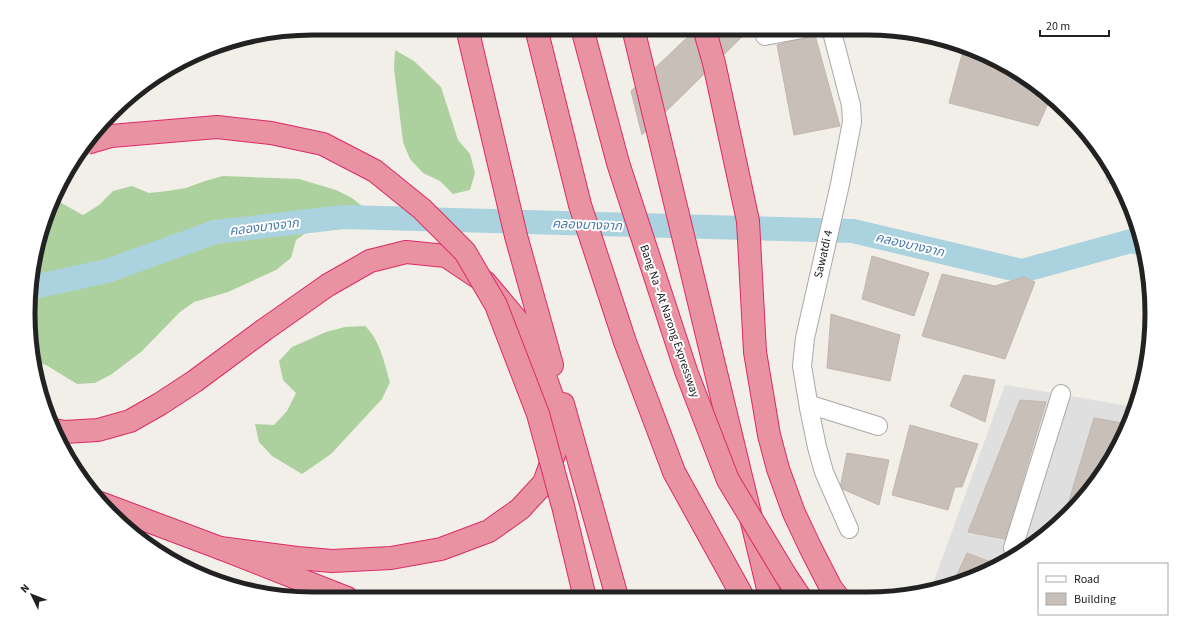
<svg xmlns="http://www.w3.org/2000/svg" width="1180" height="627" font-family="'Source Sans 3','Noto Sans Thai',sans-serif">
	<rect width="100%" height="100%" fill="#f2efe9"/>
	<polygon fill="#e0dfdf" points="1005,385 1135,407 1122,440 1081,502 1025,551 976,577 931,589"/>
	<g fill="#add19e">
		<polygon points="395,50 414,61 441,87 458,140 470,154 475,173 470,190 453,194 440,181 423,173 410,159 403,142 394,69"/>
		<polygon points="223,176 299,179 336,190 352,198 367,210 310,230 296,240 291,258 276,270 228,292 194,302 180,312 141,352 112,374 95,383 77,384 46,365 35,362 29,332 38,240 56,200 83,215 99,205 113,191 132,186 149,193 167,191 186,188 205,181"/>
		<path d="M 365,326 C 380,340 384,362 390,382 L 382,399 L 331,454 L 302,474 L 272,456 L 259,442 L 255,424 L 274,425 L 287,411 L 296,393 L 283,380 L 279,361 L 292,347 L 326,332 L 345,327 Z"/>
	</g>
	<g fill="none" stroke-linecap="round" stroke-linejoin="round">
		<polyline stroke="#aad3df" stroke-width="24" points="33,287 107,271 215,232 344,217 853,231 1022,271 1131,241 1142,244"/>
	</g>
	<g fill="#c7bfb8" stroke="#c4b6ab">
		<polygon points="418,28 426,28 420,34"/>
		<polygon points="697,28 751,28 642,135 631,91"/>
		<polygon points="815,35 840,126 794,135 777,45"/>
		<polygon points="964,47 993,58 1040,87 1051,97 1038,126 949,103"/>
		<polygon points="872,256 929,273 914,316 862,299"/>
		<polygon points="942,274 995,286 1024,277 1035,282 1005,359 922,336"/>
		<polygon points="831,314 900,335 890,381 827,368"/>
		<polygon points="964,375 995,380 985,422 950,406"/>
		<polygon points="1020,400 1046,402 1005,539 968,532"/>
		<polygon points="1094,418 1128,424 1122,440 1081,502 1064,517"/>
		<polygon points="910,425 978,444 962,487 955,487 948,510 892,495"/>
		<polygon points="847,453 889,460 879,505 840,488"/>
		<polygon points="967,553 999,565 976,577 953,583"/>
	</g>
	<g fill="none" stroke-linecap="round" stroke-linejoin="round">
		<defs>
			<polyline id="lane" points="1111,179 1114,171"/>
			<g id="street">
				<polyline points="833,29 833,36 851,105 852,122 840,184 805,338 802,366 809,408 811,405 878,426"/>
				<polyline points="765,36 802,29"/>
				<polyline points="809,408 817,447 824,472 849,529"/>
				<polyline points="1024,552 1013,548 1061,394"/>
			</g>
			<g id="highway">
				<polyline points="467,28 516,236 552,365"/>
				<polyline points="536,28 580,205 625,342 674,472 743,597"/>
				<polyline points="633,28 770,597"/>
				<polyline points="704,28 714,63 748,221 755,352 769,435 778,469 794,513 810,547 831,588 838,597"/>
				<polyline points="563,404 617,597"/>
				<polyline points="54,430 64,432 98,430 130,421 160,404 195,381 264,330 328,285 370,261 406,252 446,256 485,282 522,326 542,368 557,410 556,449 544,483 520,509 489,531 441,549 391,558 332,561 297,558 220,548"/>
				<polyline points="100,503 220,548 347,598"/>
			</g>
		</defs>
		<use href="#lane" stroke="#a9a9a9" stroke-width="10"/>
		<use href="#street" stroke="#a9a9a9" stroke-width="20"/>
		<use href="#highway" stroke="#dc2a67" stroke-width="24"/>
		<use href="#lane" stroke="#fff" stroke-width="9"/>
		<use href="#street" stroke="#fff" stroke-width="18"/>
		<use href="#highway" stroke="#e892a2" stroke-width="22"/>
		<defs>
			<g id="highway-bridge">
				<polyline points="582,28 618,163 686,371 728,480 786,576 800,597"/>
				<polyline points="87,143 111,136 217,127 271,133 323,144 375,171 422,209 465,252 496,305 538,414 563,506 585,598"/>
			</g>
		</defs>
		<use href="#highway-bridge" stroke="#dc2a67" stroke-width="24" stroke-linecap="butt"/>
		<use href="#highway-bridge" stroke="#e892a2" stroke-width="22"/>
	</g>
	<g text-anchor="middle" stroke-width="4" stroke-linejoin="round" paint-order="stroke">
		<g font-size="12" fill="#222" stroke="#fff">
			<text transform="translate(823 254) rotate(-77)" y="4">Sawatdi 4</text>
			<text transform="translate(670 321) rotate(71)" y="4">Bang Na - At Narong Expressway</text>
		</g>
		<g font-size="13" font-style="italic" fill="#4a7aab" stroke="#fff">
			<text transform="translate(587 224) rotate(2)" y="5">คลองบางจาก</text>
			<text transform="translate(264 226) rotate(-7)" y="5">คลองบางจาก</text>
			<text transform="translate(910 244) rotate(13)" y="5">คลองบางจาก</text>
		</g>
	</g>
	<path d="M0 0H1180V627H0ZM313 35H867A278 278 0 0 1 1145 313V314A278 278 0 0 1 867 592H313A278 278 0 0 1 35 314V313A278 278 0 0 1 313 35Z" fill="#fff" fill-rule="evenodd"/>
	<path fill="none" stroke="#222" stroke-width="5" d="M313 35H867A278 278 0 0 1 1145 313V314A278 278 0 0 1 867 592H313A278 278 0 0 1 35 314V313A278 278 0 0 1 313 35Z"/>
	<rect x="1038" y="563" width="130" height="52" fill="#ffffff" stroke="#a7a7a7"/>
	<rect x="1046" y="576" width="20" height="6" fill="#ffffff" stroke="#a7a7a7"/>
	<text x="1074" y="583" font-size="12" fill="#222222">Road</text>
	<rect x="1046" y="593" width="20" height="12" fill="#c7bfb8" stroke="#a7a7a7"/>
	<text x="1074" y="603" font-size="12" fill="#222222">Building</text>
	<g transform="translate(32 595) rotate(313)" stroke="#ffffff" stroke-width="3" paint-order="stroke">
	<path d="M0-3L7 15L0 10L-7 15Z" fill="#222222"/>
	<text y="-6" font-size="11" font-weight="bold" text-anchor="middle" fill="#222222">N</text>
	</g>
	<path d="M1040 30v6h69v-6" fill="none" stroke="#222222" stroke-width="2"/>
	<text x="1046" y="30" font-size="12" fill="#222222" stroke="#ffffff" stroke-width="3" paint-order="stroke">20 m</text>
</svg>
